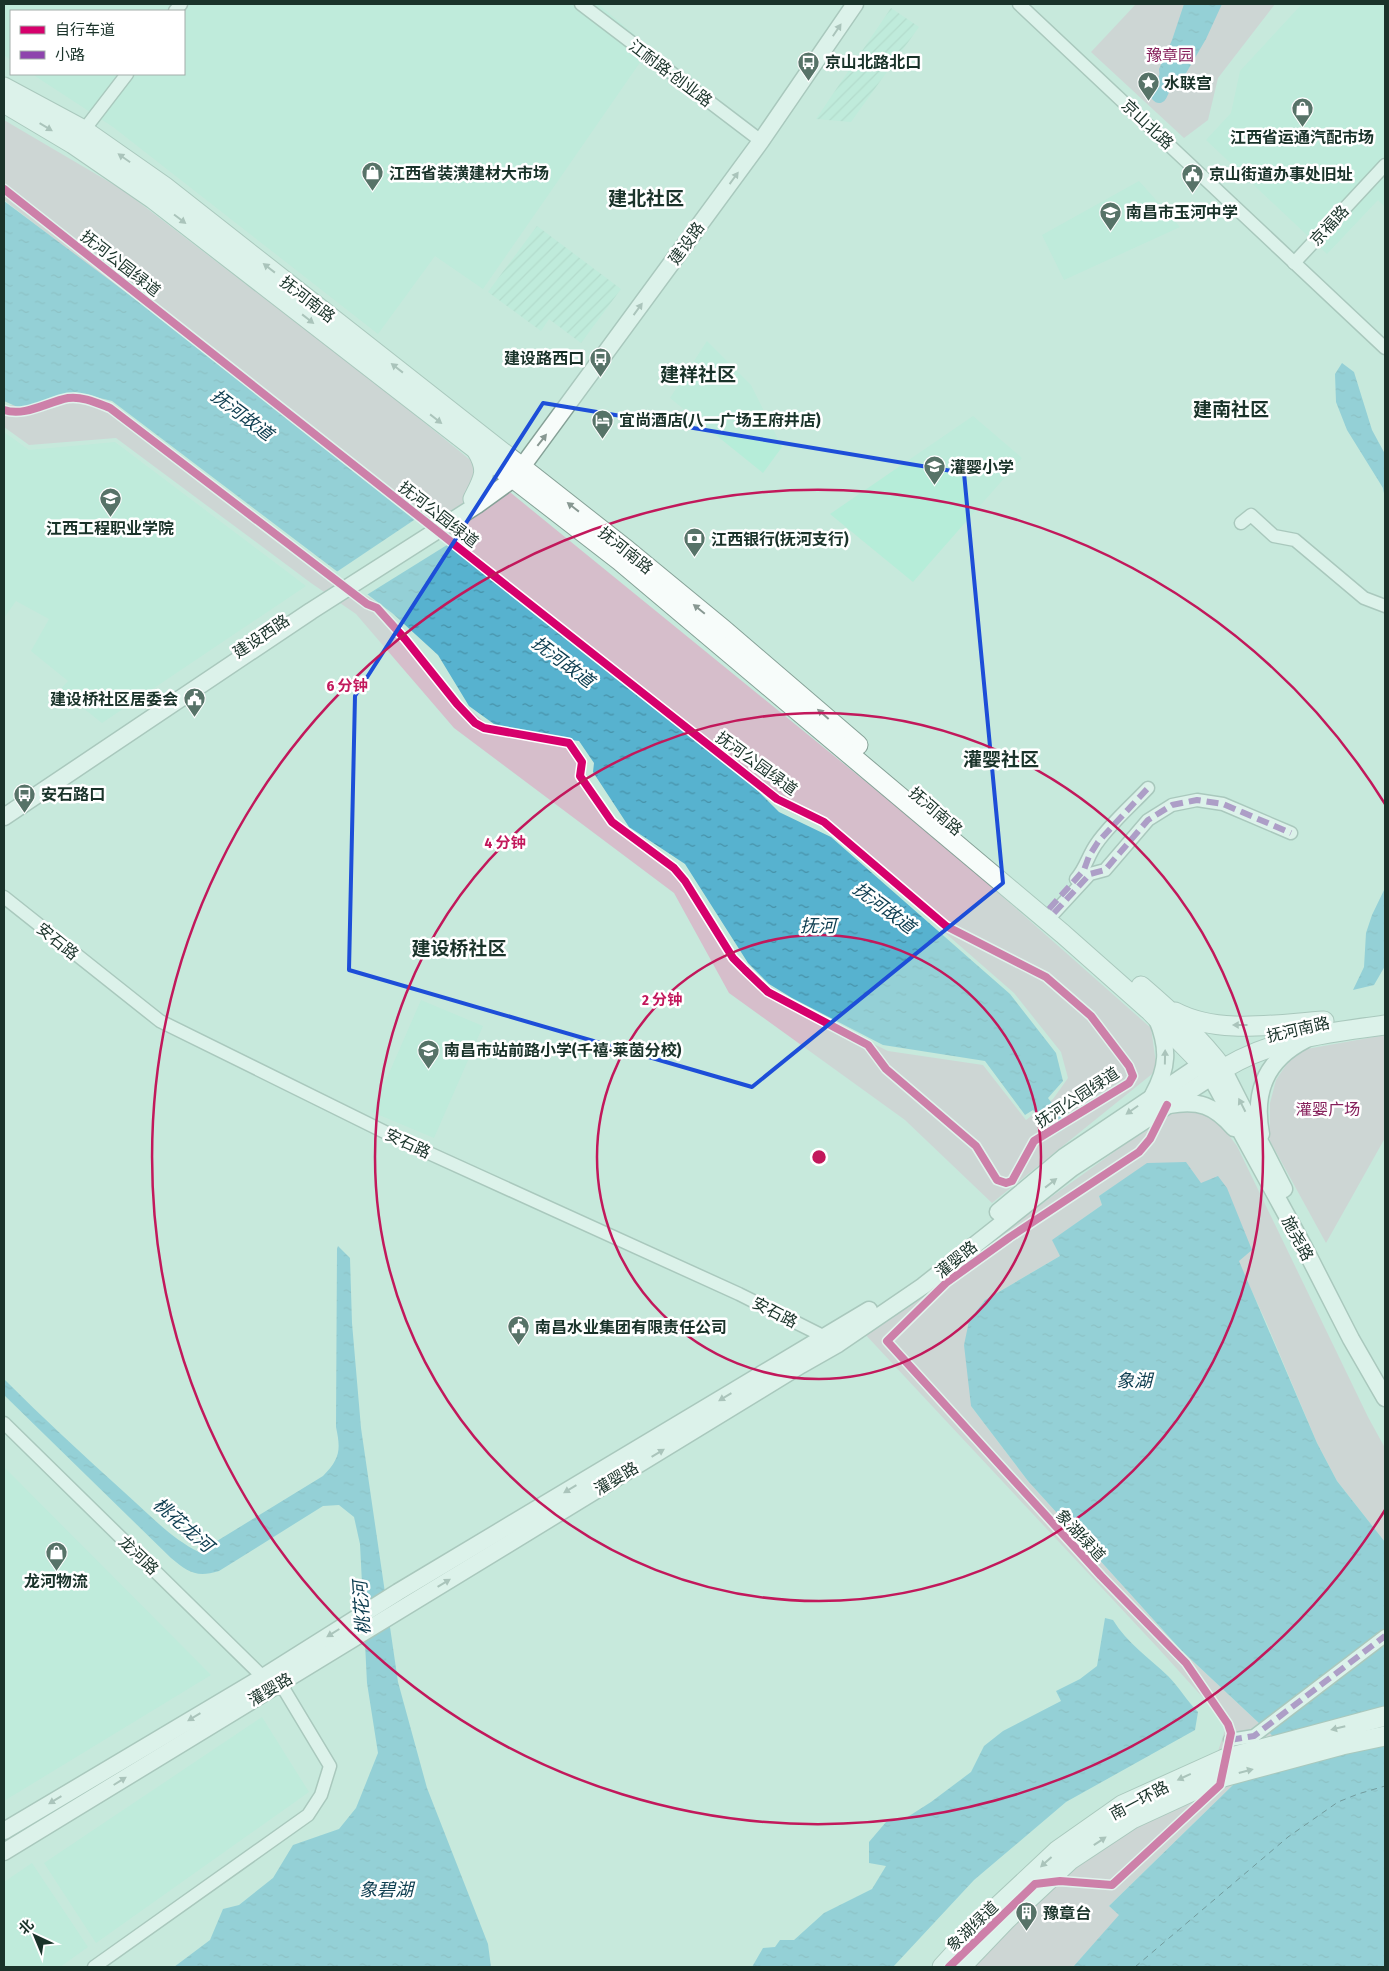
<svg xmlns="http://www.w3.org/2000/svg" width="1389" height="1971" font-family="'Fira Sans Condensed','Noto Sans SC',sans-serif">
	<defs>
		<pattern id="industrial-furrows" width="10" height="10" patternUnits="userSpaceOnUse" patternTransform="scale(1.25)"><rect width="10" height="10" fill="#b6edd9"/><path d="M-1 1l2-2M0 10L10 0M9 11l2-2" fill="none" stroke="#9cccba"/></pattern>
		<pattern id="water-ripples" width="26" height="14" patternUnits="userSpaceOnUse" patternTransform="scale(1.25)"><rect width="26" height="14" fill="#57b2cf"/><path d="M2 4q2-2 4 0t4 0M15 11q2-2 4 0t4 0" fill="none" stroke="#4791a8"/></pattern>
	</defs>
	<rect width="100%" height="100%" fill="#c7e9dc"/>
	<g fill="#b6edd9">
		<polygon points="4,4 598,4 650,48 483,289 435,256 378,334 113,127 32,74 184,74 184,11 11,11 11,60 4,55"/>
		<polygon points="1302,4 1385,4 1385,207 1378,200 1327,254 1206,140 1231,113 1240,71"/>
		<polygon points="1139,181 1180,227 1064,280 1042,235"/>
		<polygon points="707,341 751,385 782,447 763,473 670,398"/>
		<polygon points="973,416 1022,458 913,582 830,514"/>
		<polygon points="4,432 29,450 115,442 306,586 102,723 60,690 68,681 31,651 49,619 16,601 4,618"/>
		<polygon points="421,1000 483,1026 434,1138 372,1112"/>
		<polygon points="4,1467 211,1675 4,1801"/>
		<polygon points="262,1717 309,1792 96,1943 44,1863"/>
		<polygon points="32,1863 88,1947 60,1967 4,1967 4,1882"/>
	</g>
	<g fill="url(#industrial-furrows)">
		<polygon points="891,8 919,27 851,122 816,119"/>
		<polygon points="537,226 621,289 581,343 549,319 541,331 488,292"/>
	</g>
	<g fill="#d6becb">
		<polygon points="1136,4 1275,4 1218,78 1208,120 1184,138 1091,52"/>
		<polygon points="4,120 123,190 388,393 951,851 1151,1028 1157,1070 992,1203 905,1120 729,993 674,893 454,728 356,614 311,583 116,438 29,445 4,427 4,406 6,407 41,396 97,394 313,562 378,603 425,655 456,698 489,726 568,734 588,763 583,771 612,817 682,869 739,960 763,985 845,1030 888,1051 983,1065 1026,1120 1053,1099 1068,1078 1061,1052 1014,993 826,829 780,807 769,794 4,200"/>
		<polygon points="1385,1035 1385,1138 1326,1243 1270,1141 1270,1103 1276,1080 1286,1065 1301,1050"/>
		<path d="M 1189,1109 C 1214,1116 1222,1125 1237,1146 L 1368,1417 L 1385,1448 L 1385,1542 L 1337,1481 L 1317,1443 L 1267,1324 L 1202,1183 L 1116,1185 L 1099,1196 L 1102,1205 L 1053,1240 L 1060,1256 L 985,1300 L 971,1406 L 1028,1481 L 1181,1650 L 1278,1741 L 1109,1906 L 1120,1915 L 1073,1967 L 946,1967 L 1001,1907 L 1211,1772 L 1225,1730 L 1225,1722 L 1158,1648 L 863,1332 L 1171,1111 Z"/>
	</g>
	<g fill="url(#water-ripples)">
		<polygon points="1184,4 1222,4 1206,39 1182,80 1161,90 1159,69 1172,40"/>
		<polygon points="4,201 371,476 735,768 779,812 831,837 1010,994 1056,1053 1063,1081 1048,1098 1069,1126 1056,1134 1033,1110 1025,1115 985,1061 883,1045 792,998 769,984 748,963 685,864 629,827 593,772 594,763 579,741 505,732 469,706 438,655 392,613 112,401 75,392 22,409 4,401"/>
		<polygon points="1342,363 1354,372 1372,430 1385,454 1385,499 1383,488 1347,430 1336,402 1335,374"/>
		<polygon points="1385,888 1385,966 1374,985 1353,990 1364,967 1366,933 1372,915"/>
		<polygon points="1186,1162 1201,1183 1218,1176 1227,1188 1252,1250 1239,1261 1317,1443 1337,1481 1385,1542 1385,1967 1073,1967 1119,1915 1109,1906 1278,1741 1181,1650 1028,1481 971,1406 964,1345 969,1321 985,1300 1060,1256 1052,1240 1102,1205 1099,1196 1147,1163"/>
		<path d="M 338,1246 L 350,1258 L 352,1323 L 361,1428 L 398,1682 L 427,1788 L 488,1944 L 491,1967 L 174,1967 L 210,1940 L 223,1909 L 239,1905 L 273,1878 L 293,1845 L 339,1829 L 356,1808 L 378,1753 L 367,1683 L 360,1544 L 354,1517 L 339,1505 L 323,1506 L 219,1571 C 196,1578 188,1572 171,1558 L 4,1395 L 4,1379 C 43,1418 83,1455 124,1492 C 148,1513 170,1538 199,1552 L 323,1476 C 340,1459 341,1450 336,1427 L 337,1249 Z"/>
		<path d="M 1105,1618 L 1113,1620 C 1127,1643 1148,1657 1168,1676 C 1179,1687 1187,1701 1198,1712 L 1195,1730 L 1066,1802 L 974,1880 L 893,1967 L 752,1967 L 763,1948 L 775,1947 L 780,1940 L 794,1940 L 824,1913 L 872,1889 L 886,1866 L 869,1863 L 869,1842 L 886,1822 L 906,1818 L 931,1802 L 971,1772 L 984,1746 L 1003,1731 L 1061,1701 L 1056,1691 L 1080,1679 L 1097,1666 Z"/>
	</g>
	<polygon fill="#c7e9dc" points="423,514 455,540 365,596 335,573"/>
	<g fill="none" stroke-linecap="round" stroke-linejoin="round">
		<polyline stroke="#57b2cf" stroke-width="16" points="1159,95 1171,69"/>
		<polyline stroke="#0c3c4f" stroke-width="1" stroke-dasharray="6 5" stroke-linecap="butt" points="1135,1967 1288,1837 1338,1802 1358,1794 1385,1786"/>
		<defs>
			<g id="minor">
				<polyline points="581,4 761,141"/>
				<polyline points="1019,4 1385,348"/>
				<polyline points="175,11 181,4"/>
				<polyline points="84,130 127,74"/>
				<polyline points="1294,263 1385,165"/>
				<polyline points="1241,523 1251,515 1274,536 1295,540 1364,598 1385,606"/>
				<path d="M 1076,879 C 1086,868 1088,855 1097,843 C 1111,823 1131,806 1148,788"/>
				<polyline points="4,897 160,1021 409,1144 739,1294 829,1339"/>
				<polyline points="1054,913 1090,874 1105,870 1148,820 1172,805 1197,800 1223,804 1291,833"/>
				<polyline points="4,1423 263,1677 285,1691 330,1766 321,1795 308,1815 94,1967"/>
				<polyline points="1230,1740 1254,1736 1385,1636"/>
			</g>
			<g id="major">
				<polyline points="4,817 311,611 477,505 513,479 761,141 855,4"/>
				<polyline points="1223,1069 1284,1189"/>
				<path d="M 1153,1095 C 1168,1068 1169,1048 1157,1019"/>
				<path d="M 1169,1105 C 1199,1100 1214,1105 1234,1128"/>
				<path d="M 1261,1134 C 1253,1092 1266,1060 1305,1040"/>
				<polyline points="998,1212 1064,1157 1202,1064"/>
				<polyline points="4,1831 263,1677 398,1592 869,1310"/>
				<polyline points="4,1852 801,1365 838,1344 923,1286 1072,1168 1211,1077 1304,1247 1351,1339 1385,1398"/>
			</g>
			<g id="highway">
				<polyline points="4,87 84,130 164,186 627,550 723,629 858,745"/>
				<path d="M 4,103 L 73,144 L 153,199 L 620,561 L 1063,934 L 1150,1011 L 1202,1064 L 1211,1077 C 1263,1040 1323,1033 1385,1025"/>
				<path d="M 473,499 C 483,479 489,471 477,451"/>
				<path d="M 1141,986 C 1170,1011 1200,1038 1223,1069"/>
				<path d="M 1175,1012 C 1219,1035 1276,1024 1324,1021"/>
				<polyline points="942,1967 995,1909 1058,1850 1122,1805 1224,1759 1385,1716"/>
				<polyline points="961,1967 1007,1919 1070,1860 1132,1819 1223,1777 1342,1745 1385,1736"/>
			</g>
		</defs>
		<use href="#minor" stroke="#86a197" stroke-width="15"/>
		<use href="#major" stroke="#86a197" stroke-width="19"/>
		<use href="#highway" stroke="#86a197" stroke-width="21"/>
		<use href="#minor" stroke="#f7fcfa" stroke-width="12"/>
		<use href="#major" stroke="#f7fcfa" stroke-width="16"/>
		<use href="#highway" stroke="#f7fcfa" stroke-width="19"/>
		<g stroke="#8e44ad" stroke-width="6" stroke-dasharray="12 6" stroke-linecap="butt">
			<polyline points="1049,909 1084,870 1089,856 1098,842 1148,788"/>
			<polyline points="1054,913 1090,874 1105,870 1148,820 1172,805 1197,800 1223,804 1291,833"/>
			<polyline points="1230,1740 1254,1736 1385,1636"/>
		</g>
		<defs>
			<g id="cycleway">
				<path d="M 4,189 L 777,799 L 824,822 L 946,926 L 1046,977 L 1091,1016 L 1129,1066 L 1133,1076 L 1129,1083 L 1034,1141 L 1012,1181 L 1006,1183 L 997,1180 L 976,1146 L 886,1069 L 868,1045 L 768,992 L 745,970 L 733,958 L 685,881 L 674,868 L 612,822 L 580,776 L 582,762 L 569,743 L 484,728 L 475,723 L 457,704 L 405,639 L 377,608 L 367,604 L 110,408 C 97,403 82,396 68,398 C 47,402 25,417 4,410"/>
				<polyline points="949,1967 1035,1884 1060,1881 1112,1885 1220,1785 1231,1733 1228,1724 1186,1663 1101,1576 887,1341 947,1282 1010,1237 1139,1152 1150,1139 1167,1105"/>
			</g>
		</defs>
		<use href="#cycleway" stroke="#fff" stroke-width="11"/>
		<use href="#cycleway" stroke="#d6006c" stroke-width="8"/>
	</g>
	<defs><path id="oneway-solid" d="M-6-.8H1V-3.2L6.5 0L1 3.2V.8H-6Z" transform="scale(1.25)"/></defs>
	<g fill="#889892">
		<use href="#oneway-solid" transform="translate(837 30) rotate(-56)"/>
		<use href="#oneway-solid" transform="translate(46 127) rotate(31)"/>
		<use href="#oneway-solid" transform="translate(124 158) rotate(-145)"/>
		<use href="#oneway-solid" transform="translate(734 178) rotate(-54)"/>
		<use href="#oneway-solid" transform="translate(180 219) rotate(37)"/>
		<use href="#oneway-solid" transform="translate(269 268) rotate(-142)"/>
		<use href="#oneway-solid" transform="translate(638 309) rotate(-54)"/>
		<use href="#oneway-solid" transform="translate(308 319) rotate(38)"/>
		<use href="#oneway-solid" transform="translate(397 368) rotate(-142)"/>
		<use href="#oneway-solid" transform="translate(436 419) rotate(38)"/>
		<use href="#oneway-solid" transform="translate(542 440) rotate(-52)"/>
		<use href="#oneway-solid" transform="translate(573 507) rotate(-142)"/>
		<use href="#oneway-solid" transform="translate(699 609) rotate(-141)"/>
		<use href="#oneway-solid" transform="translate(823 714) rotate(-139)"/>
		<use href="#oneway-solid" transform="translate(1240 1025) rotate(-180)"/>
		<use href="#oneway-solid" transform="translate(1165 1057) rotate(-89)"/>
		<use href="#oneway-solid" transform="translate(1242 1105) rotate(-117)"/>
		<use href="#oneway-solid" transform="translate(1132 1110) rotate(145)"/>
		<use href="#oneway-solid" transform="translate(1051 1183) rotate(-38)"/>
		<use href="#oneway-solid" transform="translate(725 1397) rotate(149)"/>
		<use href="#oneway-solid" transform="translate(658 1453) rotate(-31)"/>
		<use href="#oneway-solid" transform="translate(570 1489) rotate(149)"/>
		<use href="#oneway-solid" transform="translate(444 1583) rotate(-31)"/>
		<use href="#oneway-solid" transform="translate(333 1633) rotate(148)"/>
		<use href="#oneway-solid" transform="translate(194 1717) rotate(149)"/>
		<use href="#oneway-solid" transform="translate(1338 1728) rotate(166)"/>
		<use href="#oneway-solid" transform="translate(1246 1771) rotate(-15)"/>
		<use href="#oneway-solid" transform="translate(1184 1777) rotate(155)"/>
		<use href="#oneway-solid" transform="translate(120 1781) rotate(-32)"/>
		<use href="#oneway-solid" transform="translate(55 1800) rotate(149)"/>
		<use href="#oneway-solid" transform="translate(1100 1841) rotate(-34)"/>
		<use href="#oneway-solid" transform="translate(1046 1862) rotate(138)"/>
	</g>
	<path d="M0 0H1389V1971H0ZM 543,403 L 964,473 L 1003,883 L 752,1087 L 349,970 L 355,696 Z" fill="#c7e9dc" fill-opacity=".55" fill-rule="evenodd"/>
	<path fill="none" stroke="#1d4ed8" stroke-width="4" stroke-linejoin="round" d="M 543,403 L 964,473 L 1003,883 L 752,1087 L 349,970 L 355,696 Z"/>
	<g fill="none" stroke="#c2185b" stroke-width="2.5">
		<circle cx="819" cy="1157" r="222"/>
		<circle cx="819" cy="1157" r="444"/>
		<path d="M1385 1510A667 667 0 1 1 1385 804"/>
	</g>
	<defs>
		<symbol id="bus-pin" viewBox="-11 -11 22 30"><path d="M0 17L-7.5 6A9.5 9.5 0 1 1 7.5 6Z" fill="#577368" stroke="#fff"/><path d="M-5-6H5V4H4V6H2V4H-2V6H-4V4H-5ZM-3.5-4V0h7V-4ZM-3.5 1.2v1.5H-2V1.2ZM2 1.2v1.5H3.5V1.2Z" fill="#fff"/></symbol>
		<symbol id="sight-pin" viewBox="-11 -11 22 30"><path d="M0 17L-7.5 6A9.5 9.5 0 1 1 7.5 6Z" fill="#577368" stroke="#fff"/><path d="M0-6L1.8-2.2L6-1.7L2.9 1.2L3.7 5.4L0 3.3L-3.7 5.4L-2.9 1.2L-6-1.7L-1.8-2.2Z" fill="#fff"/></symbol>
		<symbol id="shop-pin" viewBox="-11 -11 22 30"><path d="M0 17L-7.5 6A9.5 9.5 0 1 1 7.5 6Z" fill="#577368" stroke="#fff"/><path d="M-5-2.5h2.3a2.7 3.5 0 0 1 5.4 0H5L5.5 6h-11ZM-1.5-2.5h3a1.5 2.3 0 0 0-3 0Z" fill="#fff"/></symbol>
		<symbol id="civic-pin" viewBox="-11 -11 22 30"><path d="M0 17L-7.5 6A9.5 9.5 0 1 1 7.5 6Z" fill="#577368" stroke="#fff"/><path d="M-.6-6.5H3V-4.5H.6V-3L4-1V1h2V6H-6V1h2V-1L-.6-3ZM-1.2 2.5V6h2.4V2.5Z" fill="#fff"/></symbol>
		<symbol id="school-pin" viewBox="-11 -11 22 30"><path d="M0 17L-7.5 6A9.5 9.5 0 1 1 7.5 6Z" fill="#577368" stroke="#fff"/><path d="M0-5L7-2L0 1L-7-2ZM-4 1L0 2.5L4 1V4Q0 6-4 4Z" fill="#fff"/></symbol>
		<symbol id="hotel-pin" viewBox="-11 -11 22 30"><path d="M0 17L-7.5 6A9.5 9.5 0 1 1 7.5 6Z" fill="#577368" stroke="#fff"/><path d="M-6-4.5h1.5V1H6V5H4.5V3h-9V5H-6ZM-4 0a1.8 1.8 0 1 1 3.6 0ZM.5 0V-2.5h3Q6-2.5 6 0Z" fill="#fff"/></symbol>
		<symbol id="university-pin" viewBox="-11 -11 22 30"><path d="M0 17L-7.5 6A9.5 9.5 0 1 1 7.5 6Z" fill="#577368" stroke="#fff"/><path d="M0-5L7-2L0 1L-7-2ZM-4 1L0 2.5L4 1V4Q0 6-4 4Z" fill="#fff"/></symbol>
		<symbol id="bank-pin" viewBox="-11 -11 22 30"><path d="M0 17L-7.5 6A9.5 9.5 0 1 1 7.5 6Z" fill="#577368" stroke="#fff"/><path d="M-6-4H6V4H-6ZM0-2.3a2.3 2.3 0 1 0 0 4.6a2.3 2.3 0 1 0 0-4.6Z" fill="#fff"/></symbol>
		<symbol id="building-pin" viewBox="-11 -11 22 30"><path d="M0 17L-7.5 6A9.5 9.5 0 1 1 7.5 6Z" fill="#577368" stroke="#fff"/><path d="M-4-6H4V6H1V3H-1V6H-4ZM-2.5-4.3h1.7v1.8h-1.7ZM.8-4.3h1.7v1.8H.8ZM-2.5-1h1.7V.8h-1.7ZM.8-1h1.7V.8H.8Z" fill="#fff"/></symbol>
	</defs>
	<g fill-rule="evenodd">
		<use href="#bus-pin" x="796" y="50" width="25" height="34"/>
		<use href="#sight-pin" x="1136" y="70" width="25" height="34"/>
		<use href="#shop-pin" x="1290" y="96" width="25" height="34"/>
		<use href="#shop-pin" x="360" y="160" width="25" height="34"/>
		<use href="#civic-pin" x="1180" y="162" width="25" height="34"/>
		<use href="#school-pin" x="1098" y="200" width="25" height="34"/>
		<use href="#bus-pin" x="588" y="346" width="25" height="34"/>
		<use href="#hotel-pin" x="590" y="408" width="25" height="34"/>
		<use href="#school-pin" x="922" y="454" width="25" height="34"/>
		<use href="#university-pin" x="98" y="486" width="25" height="34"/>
		<use href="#bank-pin" x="682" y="526" width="25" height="34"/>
		<use href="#civic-pin" x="182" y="686" width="25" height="34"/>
		<use href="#bus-pin" x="12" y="782" width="25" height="34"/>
		<use href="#school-pin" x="416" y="1038" width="25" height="34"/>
		<use href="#civic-pin" x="506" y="1314" width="25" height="34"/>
		<use href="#shop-pin" x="44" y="1540" width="25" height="34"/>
		<use href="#building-pin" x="1014" y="1900" width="25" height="34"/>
	</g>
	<g text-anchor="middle" stroke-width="5" stroke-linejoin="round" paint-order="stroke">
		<g font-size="16" fill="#86205b" stroke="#fff">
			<text x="1170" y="61">豫章园</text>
			<text x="1328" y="1115">灌婴广场</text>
		</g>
		<g font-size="16" font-weight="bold" fill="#1a332a" stroke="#fff" text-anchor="start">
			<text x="825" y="68">京山北路北口</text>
			<text x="1164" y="89">水联宫</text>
			<text x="1302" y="143" text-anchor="middle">江西省运通汽配市场</text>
			<text x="389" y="179">江西省装潢建材大市场</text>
			<text x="1209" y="180">京山街道办事处旧址</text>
			<text x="1126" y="218">南昌市玉河中学</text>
			<text x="584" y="364" text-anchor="end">建设路西口</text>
			<text x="619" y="426">宜尚酒店(八一广场王府井店)</text>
			<text x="950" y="473">灌婴小学</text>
			<text x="110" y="534" text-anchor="middle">江西工程职业学院</text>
			<text x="711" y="545">江西银行(抚河支行)</text>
			<text x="178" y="705" text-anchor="end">建设桥社区居委会</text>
			<text x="41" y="800">安石路口</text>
			<text x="444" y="1056">南昌市站前路小学(千禧·莱茵分校)</text>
			<text x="535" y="1333">南昌水业集团有限责任公司</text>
			<text x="56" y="1587" text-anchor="middle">龙河物流</text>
			<text x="1043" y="1919">豫章台</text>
		</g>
		<g font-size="16" fill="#1a332a" stroke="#fff">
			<text transform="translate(671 73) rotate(37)" y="6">江耐路·创业路</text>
			<text transform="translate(1148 124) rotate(43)" y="6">京山北路</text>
			<text transform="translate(1329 225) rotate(-47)" y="6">京福路</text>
			<text transform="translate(686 243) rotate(-54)" y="6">建设路</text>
			<text transform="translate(121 263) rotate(38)" y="6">抚河公园绿道</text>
			<text transform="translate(308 299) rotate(38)" y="6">抚河南路</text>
			<text transform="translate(439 514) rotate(38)" y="6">抚河公园绿道</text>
			<text transform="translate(626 550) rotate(39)" y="6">抚河南路</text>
			<text transform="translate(261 636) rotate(-34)" y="6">建设西路</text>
			<text transform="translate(757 763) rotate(36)" y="6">抚河公园绿道</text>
			<text transform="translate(936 811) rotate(41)" y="6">抚河南路</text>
			<text transform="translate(58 941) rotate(39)" y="6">安石路</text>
			<text transform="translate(1298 1029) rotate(-13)" y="6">抚河南路</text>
			<text transform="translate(1077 1097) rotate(-33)" y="6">抚河公园绿道</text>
			<text transform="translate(408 1143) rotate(25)" y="6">安石路</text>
			<text transform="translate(1298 1238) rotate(62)" y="6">施尧路</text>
			<text transform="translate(956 1259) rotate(-39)" y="6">灌婴路</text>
			<text transform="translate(775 1312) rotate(27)" y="6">安石路</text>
			<text transform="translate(616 1478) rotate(-31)" y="6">灌婴路</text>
			<text transform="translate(1081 1535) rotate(47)" y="6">象湖绿道</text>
			<text transform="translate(139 1555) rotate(44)" y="6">龙河路</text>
			<text transform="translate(270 1689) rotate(-31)" y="6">灌婴路</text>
			<text transform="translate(1139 1800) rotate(-28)" y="6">南一环路</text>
			<text transform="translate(972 1926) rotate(-44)" y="6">象湖绿道</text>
		</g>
		<g font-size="18" font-style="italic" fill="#0c3c4f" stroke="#fff">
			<text transform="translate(242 415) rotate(37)" y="6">抚河故道</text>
			<text transform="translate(563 662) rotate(37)" y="6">抚河故道</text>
			<text transform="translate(884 908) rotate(37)" y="6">抚河故道</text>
			<text x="818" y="932">抚河</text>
			<text x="1134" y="1387">象湖</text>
			<text transform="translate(183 1525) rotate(41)" y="6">桃花龙河</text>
			<text transform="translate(362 1608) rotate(-94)" y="6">桃花河</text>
			<text x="386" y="1896">象碧湖</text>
		</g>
		<g font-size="19" font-weight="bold" fill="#1a332a" stroke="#fff">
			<text x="646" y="205">建北社区</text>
			<text x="698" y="381">建祥社区</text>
			<text x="1231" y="416">建南社区</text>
			<text x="1001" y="766">灌婴社区</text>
			<text x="459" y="955">建设桥社区</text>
		</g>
	</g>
	<circle cx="819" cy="1157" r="8" fill="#c2185b" stroke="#fff" stroke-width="2.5"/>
	<g font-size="15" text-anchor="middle" font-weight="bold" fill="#c2185b" stroke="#fff" stroke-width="5" stroke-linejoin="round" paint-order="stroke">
		<text x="347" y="691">6 分钟</text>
		<text x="505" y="848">4 分钟</text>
		<text x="662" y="1005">2 分钟</text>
	</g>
	<rect width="1389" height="1971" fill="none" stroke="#1a332a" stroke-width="10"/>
	<rect x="10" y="10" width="175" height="65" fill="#ffffff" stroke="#a3adaa"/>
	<rect x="20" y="26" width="25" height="8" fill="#d6006c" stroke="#a3adaa"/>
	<text x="55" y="35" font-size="15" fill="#1a332a">自行车道</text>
	<rect x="20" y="51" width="25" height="8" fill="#8e44ad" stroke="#a3adaa"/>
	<text x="55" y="60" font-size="15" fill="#1a332a">小路</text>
	<g transform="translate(35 1936) rotate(316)" stroke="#ffffff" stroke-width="4" paint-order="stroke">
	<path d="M0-4L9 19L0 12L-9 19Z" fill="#1a332a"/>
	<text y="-8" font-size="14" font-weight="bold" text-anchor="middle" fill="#1a332a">北</text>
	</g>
</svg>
